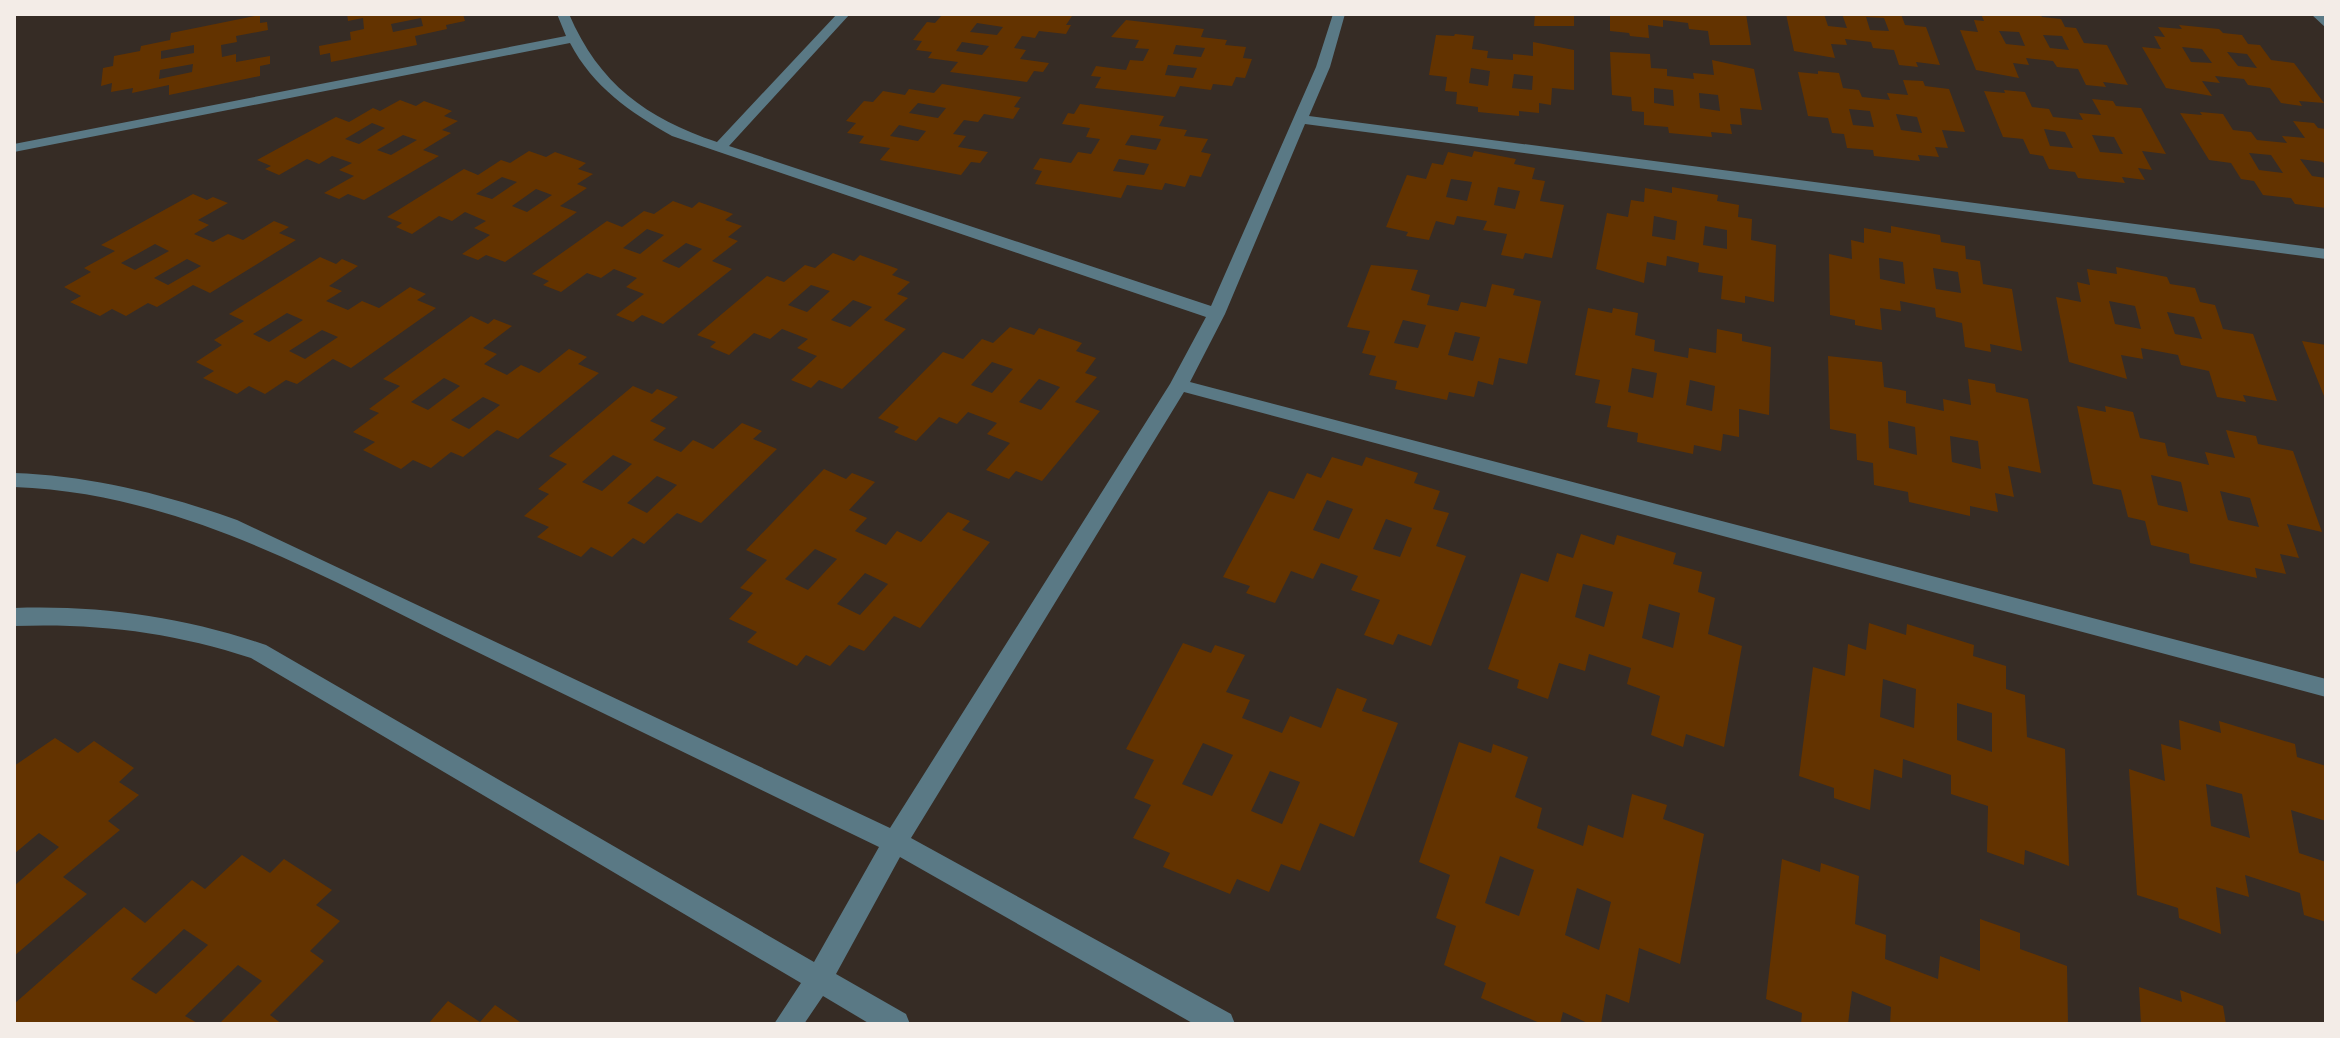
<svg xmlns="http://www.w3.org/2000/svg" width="2340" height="1038" font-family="Ubuntu,sans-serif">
	<rect width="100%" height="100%" fill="#362c25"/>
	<g fill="#633300" fill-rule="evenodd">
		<path d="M 347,14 L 463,14 L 465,21 L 446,25 L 447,29 L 415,36 L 417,45 L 331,62 L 330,53 L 320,55 L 319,46 L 351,40 L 350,32 L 364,29 L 363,18 L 348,21 ZM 421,18 L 423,26 L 393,32 L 391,24 Z"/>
		<path d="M 943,14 L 1056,14 L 1072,16 L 1066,25 L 1071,25 L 1066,34 L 1039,31 L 1035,38 L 1022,36 L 1014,48 L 1026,50 L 1020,59 L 1049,63 L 1043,72 L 1034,71 L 1027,82 L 950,72 L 958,62 L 928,58 L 932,52 L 916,50 L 922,41 L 913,40 L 927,22 L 935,23 ZM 977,23 L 1003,27 L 997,35 L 970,32 ZM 962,42 L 989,46 L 982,55 L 956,51 Z"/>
		<polygon points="1535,14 1574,14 1574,26 1534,26"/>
		<polygon points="1610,14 1746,14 1751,45 1710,45 1708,31 1689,29 1688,23 1663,20 1663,27 1648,25 1649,38 1630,36 1629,33 1610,31"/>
		<path d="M 1786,14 L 1824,14 L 1828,26 L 1847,28 L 1842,14 L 1901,14 L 1905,25 L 1926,27 L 1940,65 L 1916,62 L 1918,67 L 1899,65 L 1894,50 L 1873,48 L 1871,42 L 1845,39 L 1847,45 L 1831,44 L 1835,58 L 1794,51 ZM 1866,17 L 1884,18 L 1889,31 L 1870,30 Z"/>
		<path d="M 1981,14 L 2040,14 L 2042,17 L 2061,19 L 2065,27 L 2076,28 L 2084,43 L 2107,45 L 2128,85 L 2103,82 L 2106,87 L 2086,85 L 2078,69 L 2057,67 L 2053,61 L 2026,58 L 2029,65 L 2013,63 L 2019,78 L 1976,70 L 1960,30 L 1978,32 L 1974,20 L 1984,21 ZM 1999,31 L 2019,32 L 2025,46 L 2006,44 ZM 2043,35 L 2062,36 L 2069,50 L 2050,48 Z"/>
		<path d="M 260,15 L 260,23 L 267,22 L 268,30 L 236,36 L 237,42 L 221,45 L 222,57 L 236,54 L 236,62 L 270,56 L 270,64 L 260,66 L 260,76 L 169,95 L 169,85 L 132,93 L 133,88 L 111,92 L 112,83 L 101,86 L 103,68 L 113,66 L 114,56 L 140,51 L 141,46 L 170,40 L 171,33 ZM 194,45 L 194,53 L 161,59 L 161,51 ZM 193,64 L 192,72 L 159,79 L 160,70 Z"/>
		<path d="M 1126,20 L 1204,29 L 1201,37 L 1227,40 L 1225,45 L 1246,47 L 1243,58 L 1252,59 L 1245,78 L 1236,77 L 1232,86 L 1213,84 L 1211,90 L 1180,86 L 1175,97 L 1095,88 L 1101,77 L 1091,76 L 1096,66 L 1126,70 L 1130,60 L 1143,61 L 1149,49 L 1135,48 L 1139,40 L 1111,37 ZM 1176,45 L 1205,48 L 1201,57 L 1173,54 ZM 1168,65 L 1197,68 L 1193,78 L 1165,75 Z"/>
		<path d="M 2179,25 L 2219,29 L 2223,33 L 2242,35 L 2248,44 L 2260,45 L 2271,60 L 2294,63 L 2324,103 L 2299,101 L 2302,106 L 2281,103 L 2270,88 L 2248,85 L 2244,79 L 2215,76 L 2220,83 L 2202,81 L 2212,96 L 2166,88 L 2142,47 L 2161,49 L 2154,36 L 2165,37 L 2158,27 L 2182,29 ZM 2182,47 L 2202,49 L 2212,63 L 2191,62 ZM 2227,52 L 2247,54 L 2257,68 L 2238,66 Z"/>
		<path d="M 1455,34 L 1474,36 L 1472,49 L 1488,51 L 1487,58 L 1513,60 L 1513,54 L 1533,56 L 1533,42 L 1574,50 L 1574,90 L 1552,88 L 1551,105 L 1539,103 L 1539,113 L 1519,111 L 1519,116 L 1478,112 L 1478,107 L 1456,104 L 1457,92 L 1445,91 L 1447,77 L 1429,75 L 1436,35 L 1454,36 ZM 1471,68 L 1490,71 L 1488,86 L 1469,83 ZM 1514,74 L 1533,76 L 1532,90 L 1512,88 Z"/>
		<path d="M 1610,52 L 1650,54 L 1651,68 L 1667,69 L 1667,76 L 1694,79 L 1693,73 L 1714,75 L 1712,60 L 1754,69 L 1762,110 L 1740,108 L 1742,125 L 1730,124 L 1732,134 L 1711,132 L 1712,137 L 1669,133 L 1668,127 L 1644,125 L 1644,112 L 1632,111 L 1631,97 L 1612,95 ZM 1654,88 L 1673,90 L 1674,106 L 1654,103 ZM 1699,93 L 1718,95 L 1720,111 L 1700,108 Z"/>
		<path d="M 1818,71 L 1839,73 L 1843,88 L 1859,90 L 1862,97 L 1890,100 L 1887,93 L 1908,95 L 1903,80 L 1923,81 L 1925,86 L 1949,89 L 1965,132 L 1942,130 L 1948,148 L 1935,147 L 1939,157 L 1918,155 L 1920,161 L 1874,156 L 1873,150 L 1847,148 L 1844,134 L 1832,133 L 1828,118 L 1808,116 L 1798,72 L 1818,74 ZM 1849,109 L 1870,111 L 1874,127 L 1853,125 ZM 1896,114 L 1917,117 L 1922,133 L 1901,130 Z"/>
		<path d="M 942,84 L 1021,97 L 1014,107 L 1020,108 L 1013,119 L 984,114 L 978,122 L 964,120 L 953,134 L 966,136 L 958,147 L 988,152 L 980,163 L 971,162 L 961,175 L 880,160 L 890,148 L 859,143 L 864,136 L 847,133 L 856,123 L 846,121 L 864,101 L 873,102 L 883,91 L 905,95 L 909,89 L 934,93 ZM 918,103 L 946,108 L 938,118 L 909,113 ZM 899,125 L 926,131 L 918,141 L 890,136 Z"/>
		<path d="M 2004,90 L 2025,92 L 2032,107 L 2049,109 L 2053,117 L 2083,120 L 2079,113 L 2101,115 L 2092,99 L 2113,101 L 2116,106 L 2141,108 L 2166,154 L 2142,151 L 2152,170 L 2138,168 L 2145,180 L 2122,177 L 2125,183 L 2078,178 L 2075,172 L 2049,169 L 2043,156 L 2030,154 L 2023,139 L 2003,137 L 1984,91 L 2005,93 ZM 2044,129 L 2065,132 L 2073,148 L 2050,146 ZM 2092,135 L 2114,137 L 2123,154 L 2100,152 Z"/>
		<path d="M 400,100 L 416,106 L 424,101 L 452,111 L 444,116 L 458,121 L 442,130 L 451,133 L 423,150 L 439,156 L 364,200 L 348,194 L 339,199 L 324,193 L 354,176 L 339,170 L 352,163 L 332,156 L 319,164 L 307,159 L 279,175 L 265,169 L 271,166 L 257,160 L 336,117 L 349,122 L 373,108 L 380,111 ZM 372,123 L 385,128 L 359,144 L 345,139 ZM 403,135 L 417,140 L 391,155 L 377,150 Z"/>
		<path d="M 1080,104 L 1164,116 L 1159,126 L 1187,130 L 1184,136 L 1208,139 L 1201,152 L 1211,154 L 1201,177 L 1190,175 L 1185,187 L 1165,183 L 1162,190 L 1127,185 L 1121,198 L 1035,184 L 1042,171 L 1033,169 L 1040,158 L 1071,163 L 1078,152 L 1091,154 L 1100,139 L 1086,137 L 1090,128 L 1062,124 L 1068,113 L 1074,114 ZM 1131,135 L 1161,139 L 1156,150 L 1125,145 ZM 1119,159 L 1149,164 L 1144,175 L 1113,171 Z"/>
		<path d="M 2200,112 L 2223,114 L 2233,130 L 2251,132 L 2257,140 L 2287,143 L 2282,136 L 2305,138 L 2293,121 L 2314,123 L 2318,128 L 2326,129 L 2326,166 L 2323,162 L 2300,159 L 2312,176 L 2326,178 L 2326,208 L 2295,204 L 2291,198 L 2263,195 L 2254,181 L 2241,179 L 2231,163 L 2209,160 L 2180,113 L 2202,115 ZM 2249,153 L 2271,155 L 2283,173 L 2259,170 Z"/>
		<path d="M 529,151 L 546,157 L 555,152 L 586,163 L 578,169 L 593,174 L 577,184 L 587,188 L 560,206 L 577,212 L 505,262 L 486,255 L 478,260 L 462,254 L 490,235 L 474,228 L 486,221 L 465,212 L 452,221 L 439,216 L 412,234 L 396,227 L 402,223 L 387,217 L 464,169 L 478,175 L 501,160 L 510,163 ZM 502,177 L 517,182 L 492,199 L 476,194 ZM 536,189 L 552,195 L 527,212 L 512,206 Z"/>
		<path d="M 1474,151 L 1516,159 L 1514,164 L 1535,168 L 1532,179 L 1545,181 L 1540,201 L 1564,205 L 1552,258 L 1525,253 L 1523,259 L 1501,255 L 1507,234 L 1483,230 L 1487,221 L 1457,216 L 1454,225 L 1436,221 L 1429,240 L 1406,236 L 1408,232 L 1386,227 L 1407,175 L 1426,179 L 1432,163 L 1443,165 L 1448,152 L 1472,157 ZM 1451,179 L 1472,182 L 1467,201 L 1446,197 ZM 1498,187 L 1520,191 L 1515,209 L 1494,205 Z"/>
		<path d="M 1672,187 L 1718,195 L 1717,201 L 1739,205 L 1738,217 L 1752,219 L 1751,240 L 1776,245 L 1774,302 L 1745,296 L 1745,303 L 1721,299 L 1723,276 L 1698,272 L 1699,263 L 1667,256 L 1666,266 L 1647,262 L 1644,283 L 1596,269 L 1607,213 L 1628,217 L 1631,200 L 1644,202 L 1645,188 L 1672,193 ZM 1654,216 L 1677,221 L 1675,240 L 1652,236 ZM 1705,226 L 1727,230 L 1727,249 L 1703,245 Z"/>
		<path d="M 193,194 L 207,200 L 213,197 L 228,203 L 198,220 L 209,225 L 194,234 L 213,242 L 228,234 L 243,240 L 274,221 L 289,227 L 279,233 L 296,240 L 210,293 L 193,285 L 157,307 L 148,303 L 126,316 L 112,309 L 100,316 L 70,302 L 81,296 L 64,287 L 91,272 L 84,268 L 115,251 L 101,245 ZM 155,244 L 169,251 L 135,270 L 121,263 ZM 187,259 L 201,266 L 168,285 L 154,278 Z"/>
		<path d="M 673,201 L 692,208 L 699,202 L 733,214 L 725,220 L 742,226 L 728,237 L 738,241 L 712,261 L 732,269 L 663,324 L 642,315 L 633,322 L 616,315 L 644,294 L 626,287 L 637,278 L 614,269 L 601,278 L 587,273 L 561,292 L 543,285 L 549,281 L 532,274 L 607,221 L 622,227 L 644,211 L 654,214 ZM 647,229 L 664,235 L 640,254 L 623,248 ZM 686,243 L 702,249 L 679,268 L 662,261 Z"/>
		<path d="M 1891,226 L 1940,235 L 1941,242 L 1965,246 L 1966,259 L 1980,261 L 1983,284 L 2012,289 L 2022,351 L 1990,344 L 1991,352 L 1965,347 L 1962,323 L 1936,317 L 1935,308 L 1900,301 L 1901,311 L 1880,308 L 1882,330 L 1855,325 L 1855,320 L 1830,315 L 1829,254 L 1852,259 L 1851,240 L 1864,243 L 1864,228 L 1891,233 ZM 1879,258 L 1903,262 L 1905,284 L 1880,279 ZM 1933,268 L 1958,272 L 1961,293 L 1936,289 Z"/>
		<path d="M 833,253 L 854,261 L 860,255 L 898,269 L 892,275 L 910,282 L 897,294 L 908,298 L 884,320 L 906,329 L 842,389 L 819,380 L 811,388 L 791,380 L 817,356 L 797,348 L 808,339 L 782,329 L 770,339 L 754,333 L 729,355 L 710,347 L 716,342 L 697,335 L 767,276 L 784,282 L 805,265 L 815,268 ZM 811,285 L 830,291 L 807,312 L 788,305 ZM 853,300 L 872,307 L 850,327 L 831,320 Z"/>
		<path d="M 320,257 L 336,264 L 342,259 L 358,266 L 329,286 L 342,291 L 326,301 L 348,310 L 362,301 L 379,308 L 410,287 L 426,294 L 417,300 L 436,308 L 351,368 L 333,359 L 297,384 L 286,380 L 265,394 L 249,386 L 237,394 L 203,378 L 214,371 L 196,362 L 222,345 L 214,340 L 244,321 L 229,314 ZM 287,313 L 303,320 L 269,342 L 253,334 ZM 322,330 L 338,337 L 305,359 L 289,351 Z"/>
		<path d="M 1371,265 L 1418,270 L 1411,290 L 1430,295 L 1427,305 L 1458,311 L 1461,302 L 1486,307 L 1492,284 L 1515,289 L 1513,295 L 1541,301 L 1527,364 L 1499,358 L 1493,385 L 1478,381 L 1474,397 L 1449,392 L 1447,400 L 1395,389 L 1397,381 L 1369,375 L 1376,356 L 1362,353 L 1370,331 L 1347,327 ZM 1403,320 L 1426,325 L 1418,348 L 1394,343 ZM 1455,332 L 1480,337 L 1473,361 L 1448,355 Z"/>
		<path d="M 2116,267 L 2167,277 L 2170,284 L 2195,288 L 2200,302 L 2215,305 L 2223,329 L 2253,334 L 2277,401 L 2243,395 L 2246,402 L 2217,397 L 2209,371 L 2181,365 L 2178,355 L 2141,348 L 2143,359 L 2121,355 L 2127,379 L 2069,362 L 2056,297 L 2081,302 L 2077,282 L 2090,285 L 2087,269 L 2117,274 ZM 2109,301 L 2135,306 L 2141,329 L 2115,324 ZM 2167,312 L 2194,317 L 2202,339 L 2175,334 Z"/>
		<path d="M 1588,308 L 1612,313 L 1613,308 L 1638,313 L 1635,335 L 1655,340 L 1654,351 L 1688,358 L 1689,348 L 1716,353 L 1717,329 L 1742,334 L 1742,341 L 1771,347 L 1769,415 L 1739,409 L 1739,437 L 1723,434 L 1721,451 L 1694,445 L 1693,454 L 1637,442 L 1638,433 L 1607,427 L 1611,406 L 1595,403 L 1600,380 L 1575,375 ZM 1632,368 L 1657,373 L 1653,398 L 1628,392 ZM 1690,380 L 1715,386 L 1712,411 L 1686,405 Z"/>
		<path d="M 471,316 L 488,324 L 494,319 L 512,326 L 483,348 L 497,354 L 484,364 L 507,375 L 521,365 L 539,373 L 569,349 L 587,357 L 578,364 L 599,373 L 518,439 L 497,430 L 463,457 L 451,452 L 431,468 L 413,460 L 401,469 L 363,450 L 375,442 L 353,432 L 379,413 L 369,409 L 400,386 L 383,379 ZM 444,378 L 460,386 L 428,410 L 411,402 ZM 483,397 L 500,405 L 469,429 L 451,420 Z"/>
		<path d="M 1010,327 L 1034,335 L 1039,328 L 1082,343 L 1076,351 L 1096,358 L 1085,373 L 1097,377 L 1075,402 L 1100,411 L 1042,481 L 1016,471 L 1009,479 L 986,470 L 1010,443 L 987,434 L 997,423 L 968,412 L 957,424 L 939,417 L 916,441 L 894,432 L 899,427 L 878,418 L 943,352 L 963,359 L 982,339 L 993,343 ZM 992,362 L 1013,369 L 992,393 L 971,385 ZM 1039,379 L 1060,387 L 1041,410 L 1019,402 Z"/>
		<polygon points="2302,341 2326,345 2326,401"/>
		<path d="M 1828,356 L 1882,362 L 1884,387 L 1906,391 L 1906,403 L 1944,411 L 1943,399 L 1971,405 L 1968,379 L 1995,384 L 1996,392 L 2028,399 L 2041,473 L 2008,466 L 2014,497 L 1995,493 L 1998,512 L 1970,506 L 1970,516 L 1909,502 L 1908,492 L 1874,485 L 1873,463 L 1857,460 L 1856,434 L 1830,429 ZM 1888,421 L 1915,427 L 1917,455 L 1889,448 ZM 1950,436 L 1978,441 L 1981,469 L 1952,462 Z"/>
		<path d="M 633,386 L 652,394 L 657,389 L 678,397 L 650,421 L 666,428 L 653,440 L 681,452 L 693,440 L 713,449 L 742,423 L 762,431 L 753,439 L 777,449 L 701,523 L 677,513 L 644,544 L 633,538 L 612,557 L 591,547 L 581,557 L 537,537 L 549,527 L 524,516 L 549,494 L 538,489 L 567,464 L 549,456 ZM 613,455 L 632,464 L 602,491 L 582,482 ZM 657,476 L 677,485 L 647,513 L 627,503 Z"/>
		<path d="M 2077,406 L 2106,412 L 2105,406 L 2133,412 L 2140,438 L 2165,443 L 2168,456 L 2209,465 L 2205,452 L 2235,458 L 2226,430 L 2256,436 L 2258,444 L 2293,451 L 2322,532 L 2287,524 L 2299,558 L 2280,554 L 2286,574 L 2255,568 L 2257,578 L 2190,563 L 2189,554 L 2151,545 L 2145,521 L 2128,517 L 2121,490 L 2093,484 ZM 2151,475 L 2181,482 L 2188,512 L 2158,505 ZM 2220,491 L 2250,498 L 2259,527 L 2228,520 Z"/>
		<path d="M 1332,457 L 1362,466 L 1366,457 L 1418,473 L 1414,483 L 1440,491 L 1433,509 L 1449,513 L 1436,546 L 1466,556 L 1431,646 L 1398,634 L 1393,645 L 1364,635 L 1380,600 L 1351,590 L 1358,576 L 1321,563 L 1313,579 L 1291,571 L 1275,603 L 1246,593 L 1250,586 L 1223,577 L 1269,491 L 1294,499 L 1307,473 L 1321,478 ZM 1327,500 L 1353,509 L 1339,539 L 1313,530 ZM 1386,519 L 1412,528 L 1400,557 L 1373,549 Z"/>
		<path d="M 824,469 L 846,479 L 852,473 L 875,482 L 849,510 L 867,518 L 855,531 L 886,545 L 897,531 L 921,542 L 948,512 L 970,521 L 962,530 L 990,542 L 920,628 L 894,616 L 864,651 L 849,645 L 830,666 L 806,655 L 797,666 L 747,642 L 757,632 L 729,619 L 753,593 L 740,588 L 767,560 L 746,550 ZM 815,549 L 837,559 L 808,590 L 785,579 ZM 865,573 L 888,584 L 860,615 L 837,604 Z"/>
		<path d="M 1581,534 L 1614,545 L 1617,535 L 1676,553 L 1673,564 L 1702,572 L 1698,592 L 1715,598 L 1708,634 L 1742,646 L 1724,747 L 1686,734 L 1683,747 L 1651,735 L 1660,696 L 1627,684 L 1631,668 L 1589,654 L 1585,671 L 1559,663 L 1548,699 L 1517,688 L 1519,680 L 1488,669 L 1521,573 L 1548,582 L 1557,553 L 1573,558 ZM 1583,584 L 1613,592 L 1604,627 L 1575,617 ZM 1649,604 L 1680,613 L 1673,648 L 1642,638 Z"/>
		<path d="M 1869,623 L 1906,635 L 1907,624 L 1974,645 L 1973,656 L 2006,666 L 2006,689 L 2025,695 L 2027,737 L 2065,749 L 2069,866 L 2025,850 L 2024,865 L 1987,852 L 1988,806 L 1951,794 L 1951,775 L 1903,759 L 1902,778 L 1874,769 L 1870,810 L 1834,798 L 1834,788 L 1799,776 L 1813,667 L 1845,676 L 1848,644 L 1866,650 ZM 1883,679 L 1916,689 L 1914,728 L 1880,717 ZM 1957,703 L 1992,713 L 1992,752 L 1957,740 Z"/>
		<path d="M 1183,643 L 1211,653 L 1215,645 L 1245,655 L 1226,692 L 1250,700 L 1242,718 L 1282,733 L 1290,716 L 1321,728 L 1337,688 L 1367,699 L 1362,711 L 1398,723 L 1354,837 L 1320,823 L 1300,871 L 1281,864 L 1269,892 L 1237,879 L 1230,894 L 1163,867 L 1170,853 L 1133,838 L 1151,805 L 1134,798 L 1154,760 L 1126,749 ZM 1203,743 L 1233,755 L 1212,796 L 1182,784 ZM 1270,771 L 1300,782 L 1282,824 L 1251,811 Z"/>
		<path d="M 2179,720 L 2221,733 L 2219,721 L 2295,744 L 2297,757 L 2326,766 L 2326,821 L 2291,810 L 2299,853 L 2326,862 L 2326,922 L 2304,915 L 2300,893 L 2245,875 L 2249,897 L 2216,887 L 2221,934 L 2179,918 L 2178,908 L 2137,895 L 2129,769 L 2165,781 L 2161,744 L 2181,750 ZM 2206,784 L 2242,794 L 2250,838 L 2211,826 Z"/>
		<polygon points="55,738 78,753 94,741 134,768 119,782 139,795 108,821 120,830 63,877 87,894 14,956 14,886 59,847 39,833 14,854 14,766"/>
		<path d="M 1459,742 L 1491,753 L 1493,744 L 1528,757 L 1515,797 L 1542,808 L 1537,828 L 1583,846 L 1588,825 L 1623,838 L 1632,794 L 1667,805 L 1663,819 L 1704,834 L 1680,964 L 1639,948 L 1629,1003 L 1606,994 L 1601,1024 L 1590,1024 L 1563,1012 L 1560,1024 L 1542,1024 L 1481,998 L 1486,983 L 1444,965 L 1456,926 L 1436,918 L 1450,875 L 1419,862 ZM 1500,856 L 1534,870 L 1519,916 L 1485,903 ZM 1577,888 L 1611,902 L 1599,950 L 1565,935 Z"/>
		<path d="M 242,855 L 270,873 L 284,859 L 332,890 L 316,905 L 340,921 L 310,951 L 324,961 L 270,1015 L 282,1024 L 219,1024 L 262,981 L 238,965 L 185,1016 L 199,1024 L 14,1024 L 14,1004 L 124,907 L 145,923 L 192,880 L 205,889 ZM 184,929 L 208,945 L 156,994 L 131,979 Z"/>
		<polygon points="1782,859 1820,872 1821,863 1859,876 1855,924 1886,935 1885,959 1938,979 1940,956 1980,971 1980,919 2020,933 2020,949 2067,966 2068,1024 1890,1024 1891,1007 1852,991 1848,1024 1801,1024 1802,1013 1766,999"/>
		<polygon points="2139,987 2182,1002 2180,990 2223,1006 2226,1024 2141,1024"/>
		<polygon points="448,1001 480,1022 495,1005 523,1024 428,1024"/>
	</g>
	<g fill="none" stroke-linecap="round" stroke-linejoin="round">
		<g fill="#5a7985" fill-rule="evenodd">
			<path d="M 557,14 L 569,14 C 599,84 646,118 717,142 L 837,14 L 850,14 L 729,146 L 1211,306 L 1316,67 L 1333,14 L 1345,14 L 1330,67 L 1309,116 L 2326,249 L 2326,259 L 1305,124 L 1225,314 L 1190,382 L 2326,679 L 2326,697 L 1184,392 L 911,838 L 1231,1014 L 1235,1024 L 1194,1024 L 900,857 L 836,974 L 906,1014 L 910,1024 L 870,1024 L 823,996 L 804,1024 L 774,1024 L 801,983 L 251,658 C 172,632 96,623 14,626 L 14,608 C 101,605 183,617 266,645 L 814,962 L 879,847 C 743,781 607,715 471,649 C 324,577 181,493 14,487 L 14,473 C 92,476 164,494 237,520 L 890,828 L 1170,384 L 1206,317 L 672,136 C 630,112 593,87 570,43 L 14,152 L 14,144 L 566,36 Z"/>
			<polygon points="2311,14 2324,14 2326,28"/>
		</g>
	</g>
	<rect width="2340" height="1038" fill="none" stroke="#f3ece7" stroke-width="32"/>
</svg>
